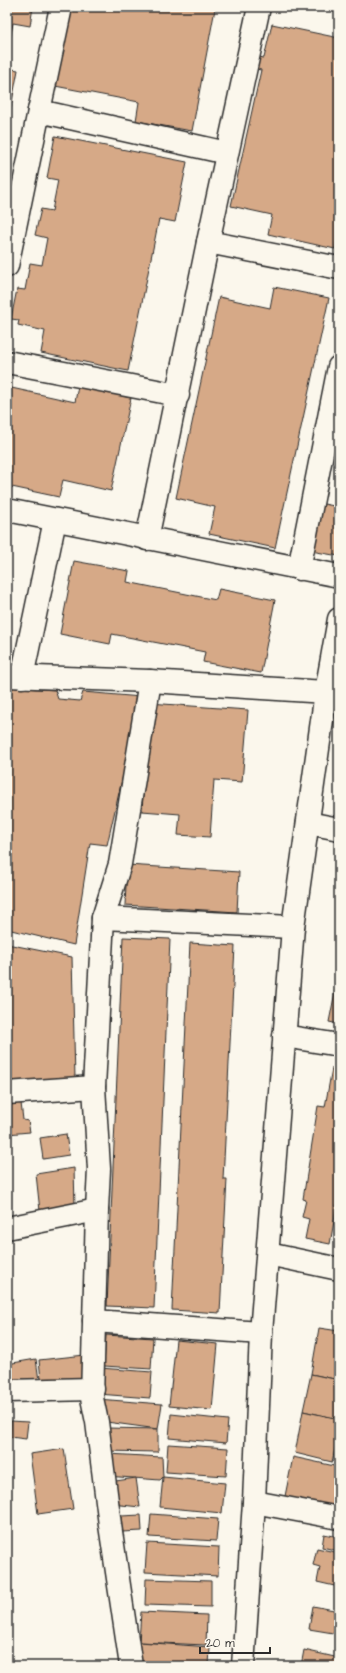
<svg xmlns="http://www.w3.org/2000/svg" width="346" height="1673" font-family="'Architects Daughter',sans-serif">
	<rect width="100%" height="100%" fill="#fbf7ec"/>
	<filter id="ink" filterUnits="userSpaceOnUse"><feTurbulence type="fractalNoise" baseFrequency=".025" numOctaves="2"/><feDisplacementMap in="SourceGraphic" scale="8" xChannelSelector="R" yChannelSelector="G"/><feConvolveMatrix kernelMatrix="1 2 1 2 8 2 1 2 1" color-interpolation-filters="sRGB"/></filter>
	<g filter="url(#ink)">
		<g fill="#d6a987" stroke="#2b2b2b">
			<polygon points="7,7 33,7 30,26 13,23 7,56"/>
			<polygon points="70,7 206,7 215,9 192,131 136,121 139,102 55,86"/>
			<polygon points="272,24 339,38 339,229 335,249 268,234 272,215 231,206 261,70 251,68 254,56 264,58"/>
			<polygon points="7,68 18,70 7,128"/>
			<polygon points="55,136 187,162 175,222 159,219 128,371 41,353 45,331 18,325 19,320 11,319 17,289 25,290 30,263 42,265 47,238 35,235 41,209 52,211 58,180 47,178"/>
			<polygon points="274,287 329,298 275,548 209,534 215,507 176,498 219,297 270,308"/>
			<polygon points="78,386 131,398 111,491 63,480 59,497 7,486 7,387 75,402"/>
			<polygon points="319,503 339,507 339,556 311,551"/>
			<polygon points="74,561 129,571 127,582 216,600 219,589 275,600 261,673 203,662 205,652 112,634 110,644 60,634"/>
			<polygon points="7,687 55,690 58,699 80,701 83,692 141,697 107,845 90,843 74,945 7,929"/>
			<polygon points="149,703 248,710 242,782 214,780 210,837 178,835 180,814 142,811"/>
			<polygon points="127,865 239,872 237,912 125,905"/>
			<polygon points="123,937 170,939 154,1308 107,1306"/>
			<polygon points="190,943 235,946 223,1179 227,1179 220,1313 172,1310"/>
			<polygon points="7,944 72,957 75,1079 7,1084"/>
			<polygon points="339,972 339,1024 329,1022"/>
			<polygon points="332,1068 339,1069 339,1204 337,1204 330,1244 305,1239 309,1219 302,1217 306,1200 303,1199 318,1106 325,1107"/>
			<polygon points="7,1103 21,1103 23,1120 28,1121 30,1132 7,1134"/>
			<polygon points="66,1134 69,1155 43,1159 40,1138"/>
			<polygon points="74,1168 75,1207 40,1211 36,1174"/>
			<polygon points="319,1328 339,1331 339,1380 311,1374"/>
			<polygon points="106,1335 153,1338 151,1369 104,1366"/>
			<polygon points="176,1340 218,1344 212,1410 169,1406"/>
			<polygon points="85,1355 88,1384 42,1389 39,1360"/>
			<polygon points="36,1359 40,1388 7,1386 7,1364"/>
			<polygon points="100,1368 152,1372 150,1398 98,1394"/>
			<polygon points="311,1374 339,1380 339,1419 303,1411"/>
			<polygon points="97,1399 162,1404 158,1429 99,1421"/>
			<polygon points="303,1411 339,1419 339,1432 332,1462 295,1453"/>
			<polygon points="171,1414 228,1420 226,1443 169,1438"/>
			<polygon points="11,1421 28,1422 26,1439 10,1437"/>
			<polygon points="106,1428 158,1429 158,1452 105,1451"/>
			<polygon points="168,1444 228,1448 226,1476 166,1472"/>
			<polygon points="64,1449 73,1509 38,1514 30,1454"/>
			<polygon points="108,1454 162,1457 163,1477 160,1480 106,1476"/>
			<polygon points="293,1457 339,1467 339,1513 284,1501"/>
			<polygon points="163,1477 225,1483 222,1513 160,1507"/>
			<polygon points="136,1478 140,1507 112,1504 109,1482"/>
			<polygon points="151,1514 218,1519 216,1541 149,1537"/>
			<polygon points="141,1515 142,1531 122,1532 121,1516"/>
			<polygon points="324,1534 339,1537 339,1551 322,1547"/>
			<polygon points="147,1543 219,1547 218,1576 145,1572"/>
			<polygon points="317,1548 339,1553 339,1587 317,1582 320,1567 313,1565"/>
			<polygon points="146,1579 211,1581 211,1607 145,1605"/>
			<polygon points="313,1606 339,1611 339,1634 309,1629"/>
			<polygon points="141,1612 207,1615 206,1645 139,1642"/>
			<polygon points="139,1642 210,1647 209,1666 139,1666"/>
			<polygon points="304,1650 339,1658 339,1666 301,1666"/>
		</g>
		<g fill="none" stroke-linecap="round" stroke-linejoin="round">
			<defs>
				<g id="street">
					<polyline points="39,111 61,7"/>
					<polyline points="208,242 339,268"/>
					<polyline points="7,266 39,111 227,153"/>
					<polyline points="7,362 178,395"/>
					<polyline points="7,510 339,576"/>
					<polyline points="147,539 208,242 259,7"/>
					<polyline points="299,569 339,367"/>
					<polyline points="7,676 150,681 326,692"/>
					<polyline points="22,677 55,520"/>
					<polyline points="308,823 339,829"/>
					<polyline points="103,918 293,927"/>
					<polyline points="284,1036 339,1045"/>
					<polyline points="7,1093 94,1087"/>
					<polyline points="7,1228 97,1210"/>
					<polyline points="268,1254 339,1269"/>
					<polyline points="94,1321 261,1333"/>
					<polyline points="7,1391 93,1389"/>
					<polyline points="254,1502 339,1518"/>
					<polyline points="131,1666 110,1525 97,1422 92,1398 97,1210 99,1169 94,1087 103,918 120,864 150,681"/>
					<polyline points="243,1666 254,1502 261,1333 293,927 326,692 339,619"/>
				</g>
			</defs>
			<use href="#street" stroke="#2b2b2b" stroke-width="25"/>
			<use href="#street" stroke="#fbf7ec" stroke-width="22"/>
		</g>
	</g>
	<rect width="346" height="1673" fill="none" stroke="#fbf7ec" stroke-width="24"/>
	<rect x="12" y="12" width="322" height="1649" fill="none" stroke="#2b2b2b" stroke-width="1.5" filter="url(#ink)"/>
	<path d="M200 1647v6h70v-6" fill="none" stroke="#2b2b2b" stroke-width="2"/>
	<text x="206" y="1647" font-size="12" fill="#2b2b2b" stroke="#fbf7ec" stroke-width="3" paint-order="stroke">20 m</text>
</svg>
